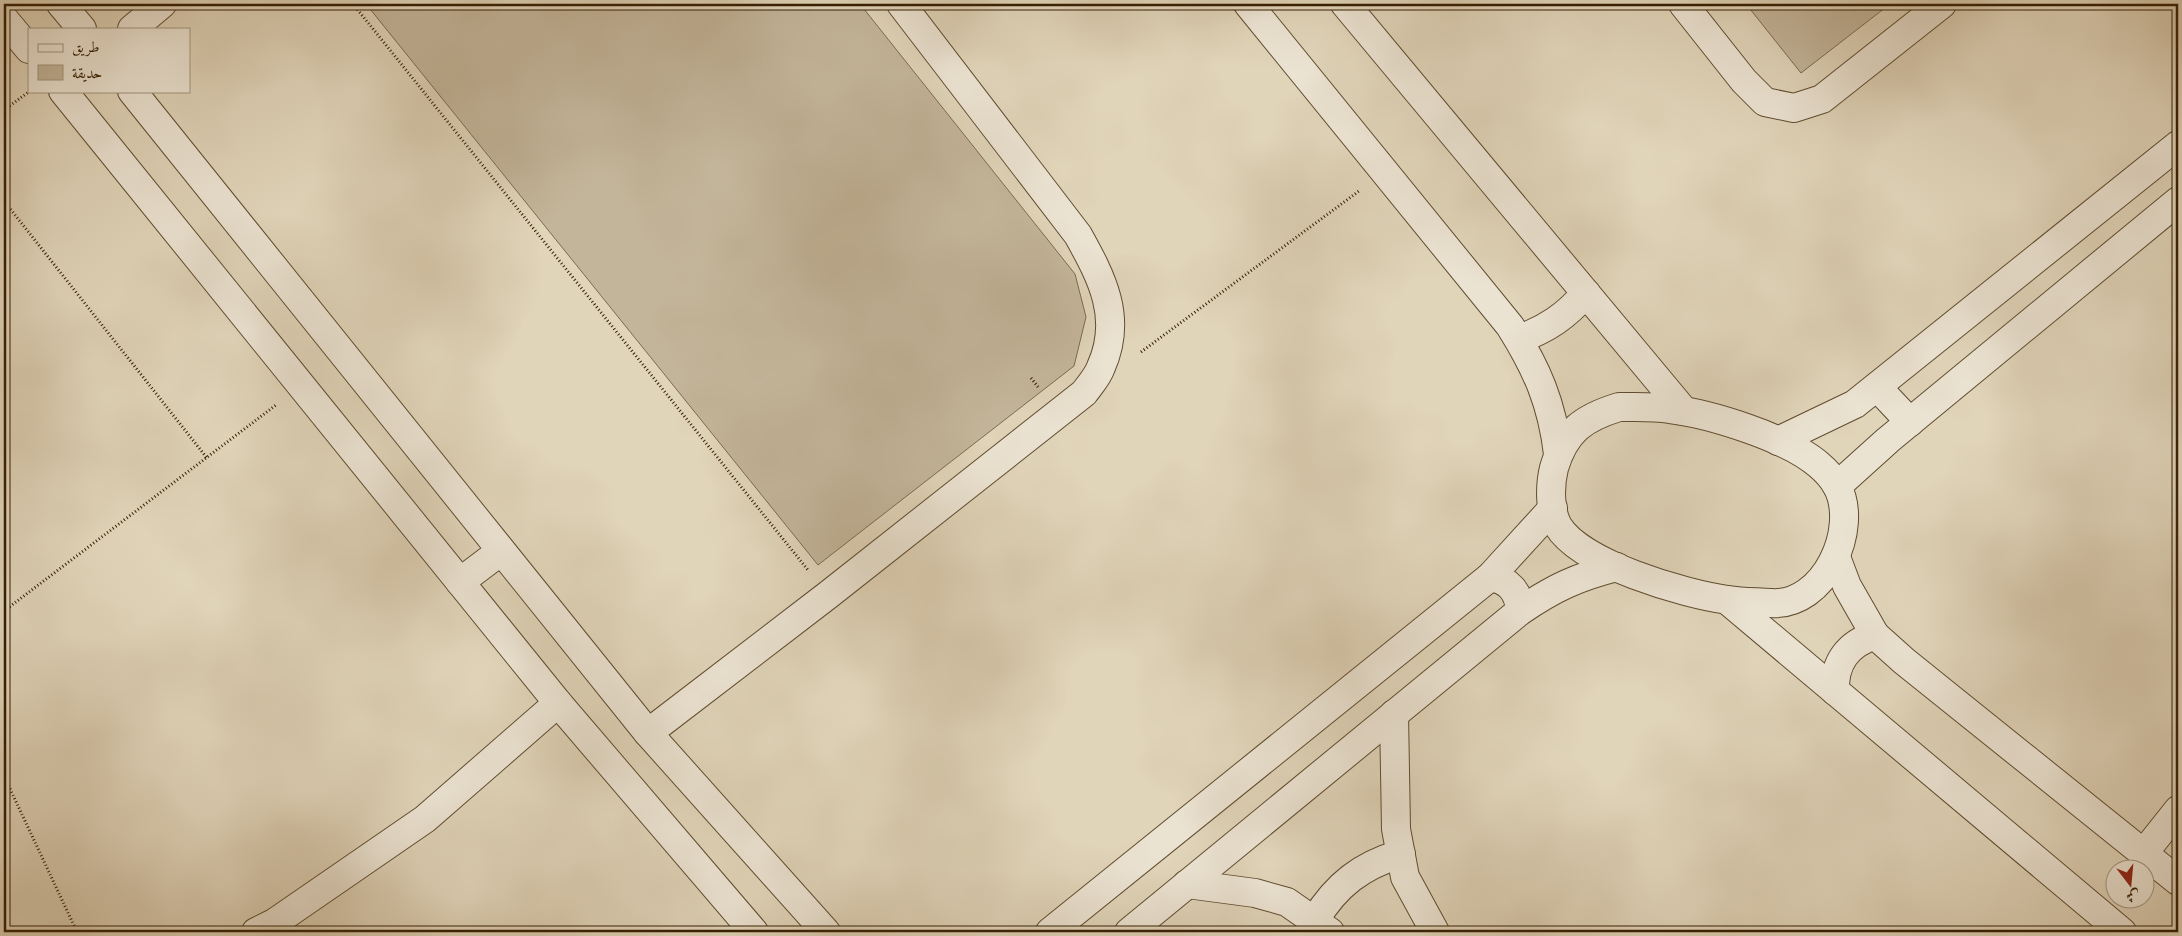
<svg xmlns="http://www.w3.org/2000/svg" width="2182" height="936" font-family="'Libre Caslon Text',Amiri,serif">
	<rect width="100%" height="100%" fill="#e0d4b9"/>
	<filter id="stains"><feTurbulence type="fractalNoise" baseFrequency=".004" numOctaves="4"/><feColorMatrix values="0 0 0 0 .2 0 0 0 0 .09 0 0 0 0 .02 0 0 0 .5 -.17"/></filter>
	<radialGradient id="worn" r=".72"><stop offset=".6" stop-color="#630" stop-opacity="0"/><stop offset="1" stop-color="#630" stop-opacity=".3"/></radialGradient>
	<g fill="#c3b59a" stroke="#7c6a4e">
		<polygon points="366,4 860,4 1075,274 1086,317 1074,366 818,565"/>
		<polygon points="1746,4 1890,4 1801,73"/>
	</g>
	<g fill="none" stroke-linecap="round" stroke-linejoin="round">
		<defs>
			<g id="street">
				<polyline points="61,4 82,29"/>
				<path d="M 1248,4 L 1510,326 C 1537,369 1552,403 1558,454"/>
				<polyline points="1345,4 1684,411"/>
				<polyline points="1683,4 1744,81 1765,102 1794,108 1822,99 1942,4"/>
				<polyline points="4,19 29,49"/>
				<polyline points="132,29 162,4"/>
				<polyline points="63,91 558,703 754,932"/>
				<polyline points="132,91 648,733 826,932"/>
				<path d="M 1519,339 C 1547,329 1566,316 1586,293"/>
				<polyline points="1877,387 1910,422"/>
				<path d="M 1619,407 C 1635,407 1653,406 1670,409 C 1711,414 1788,438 1819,465 C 1825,470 1833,479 1837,486 C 1860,529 1824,607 1771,603 C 1756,602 1742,602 1728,600 C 1684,594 1581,564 1558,526 C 1549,510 1550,484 1554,468 C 1565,431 1583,418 1619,407 Z"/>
				<polyline points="1778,441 1855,404 2178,145"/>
				<polyline points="1837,486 1888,440 2178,201"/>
				<polyline points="1836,557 1847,586 1875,635 1904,661 2178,881"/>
				<path d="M 1490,577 C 1509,580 1519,592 1520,611"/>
				<polyline points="460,582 501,551"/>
				<polyline points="1727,600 2122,932"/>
				<path d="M 1835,691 C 1834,662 1848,644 1875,635"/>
				<polyline points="1394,714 1396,829 1405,877 1435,932"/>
				<path d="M 648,733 L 828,595 L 1084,393 C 1090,385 1098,376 1101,367 C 1123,318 1102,278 1078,235 L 901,4"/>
				<polyline points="2143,854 2178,810"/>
				<polyline points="1187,884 1255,893 1287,902 1330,932"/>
				<path d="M 1315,920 C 1336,885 1362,865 1401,854"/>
				<polyline points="256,932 274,923 425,819 558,703"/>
				<polyline points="1050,932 1490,577 1553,508"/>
				<path d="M 1129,932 L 1520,611 C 1554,588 1577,577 1617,567"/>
			</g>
		</defs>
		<use href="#street" stroke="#604c30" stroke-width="30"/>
		<g stroke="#351f02" stroke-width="3" stroke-dasharray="1 2.5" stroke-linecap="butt">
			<polyline points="353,4 808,570"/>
			<polyline points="4,110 30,91"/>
			<polyline points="4,201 207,458"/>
			<polyline points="1141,352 1359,191"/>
			<polyline points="1031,378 1038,387"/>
			<polyline points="4,611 276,405"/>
			<polyline points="4,776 77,932"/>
		</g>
		<use href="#street" stroke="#ebe3d2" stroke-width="28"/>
	</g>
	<rect width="2182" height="936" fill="none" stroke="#e0d4b9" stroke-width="20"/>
	<rect x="5" y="5" width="2172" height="926" fill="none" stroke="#351f02" stroke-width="2.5"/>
	<rect x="10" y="10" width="2162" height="916" fill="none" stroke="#351f02"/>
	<rect x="28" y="28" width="162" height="65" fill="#ebe3d2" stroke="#a2957f"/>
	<rect x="38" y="44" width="25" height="8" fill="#ebe3d2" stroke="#a2957f"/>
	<text x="72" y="52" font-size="15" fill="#351f02">طريق</text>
	<rect x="38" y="65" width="25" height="15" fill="#c3b59a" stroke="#a2957f"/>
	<text x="72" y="78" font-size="15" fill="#351f02">حديقة</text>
	<g transform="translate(2130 884) rotate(164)"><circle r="24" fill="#ebe3d2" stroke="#a2957f"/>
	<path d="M0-4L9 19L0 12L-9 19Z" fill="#8f2418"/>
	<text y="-8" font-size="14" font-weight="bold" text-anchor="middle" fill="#351f02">ش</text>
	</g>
	<rect width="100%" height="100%" filter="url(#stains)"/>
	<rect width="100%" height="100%" fill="url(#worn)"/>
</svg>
